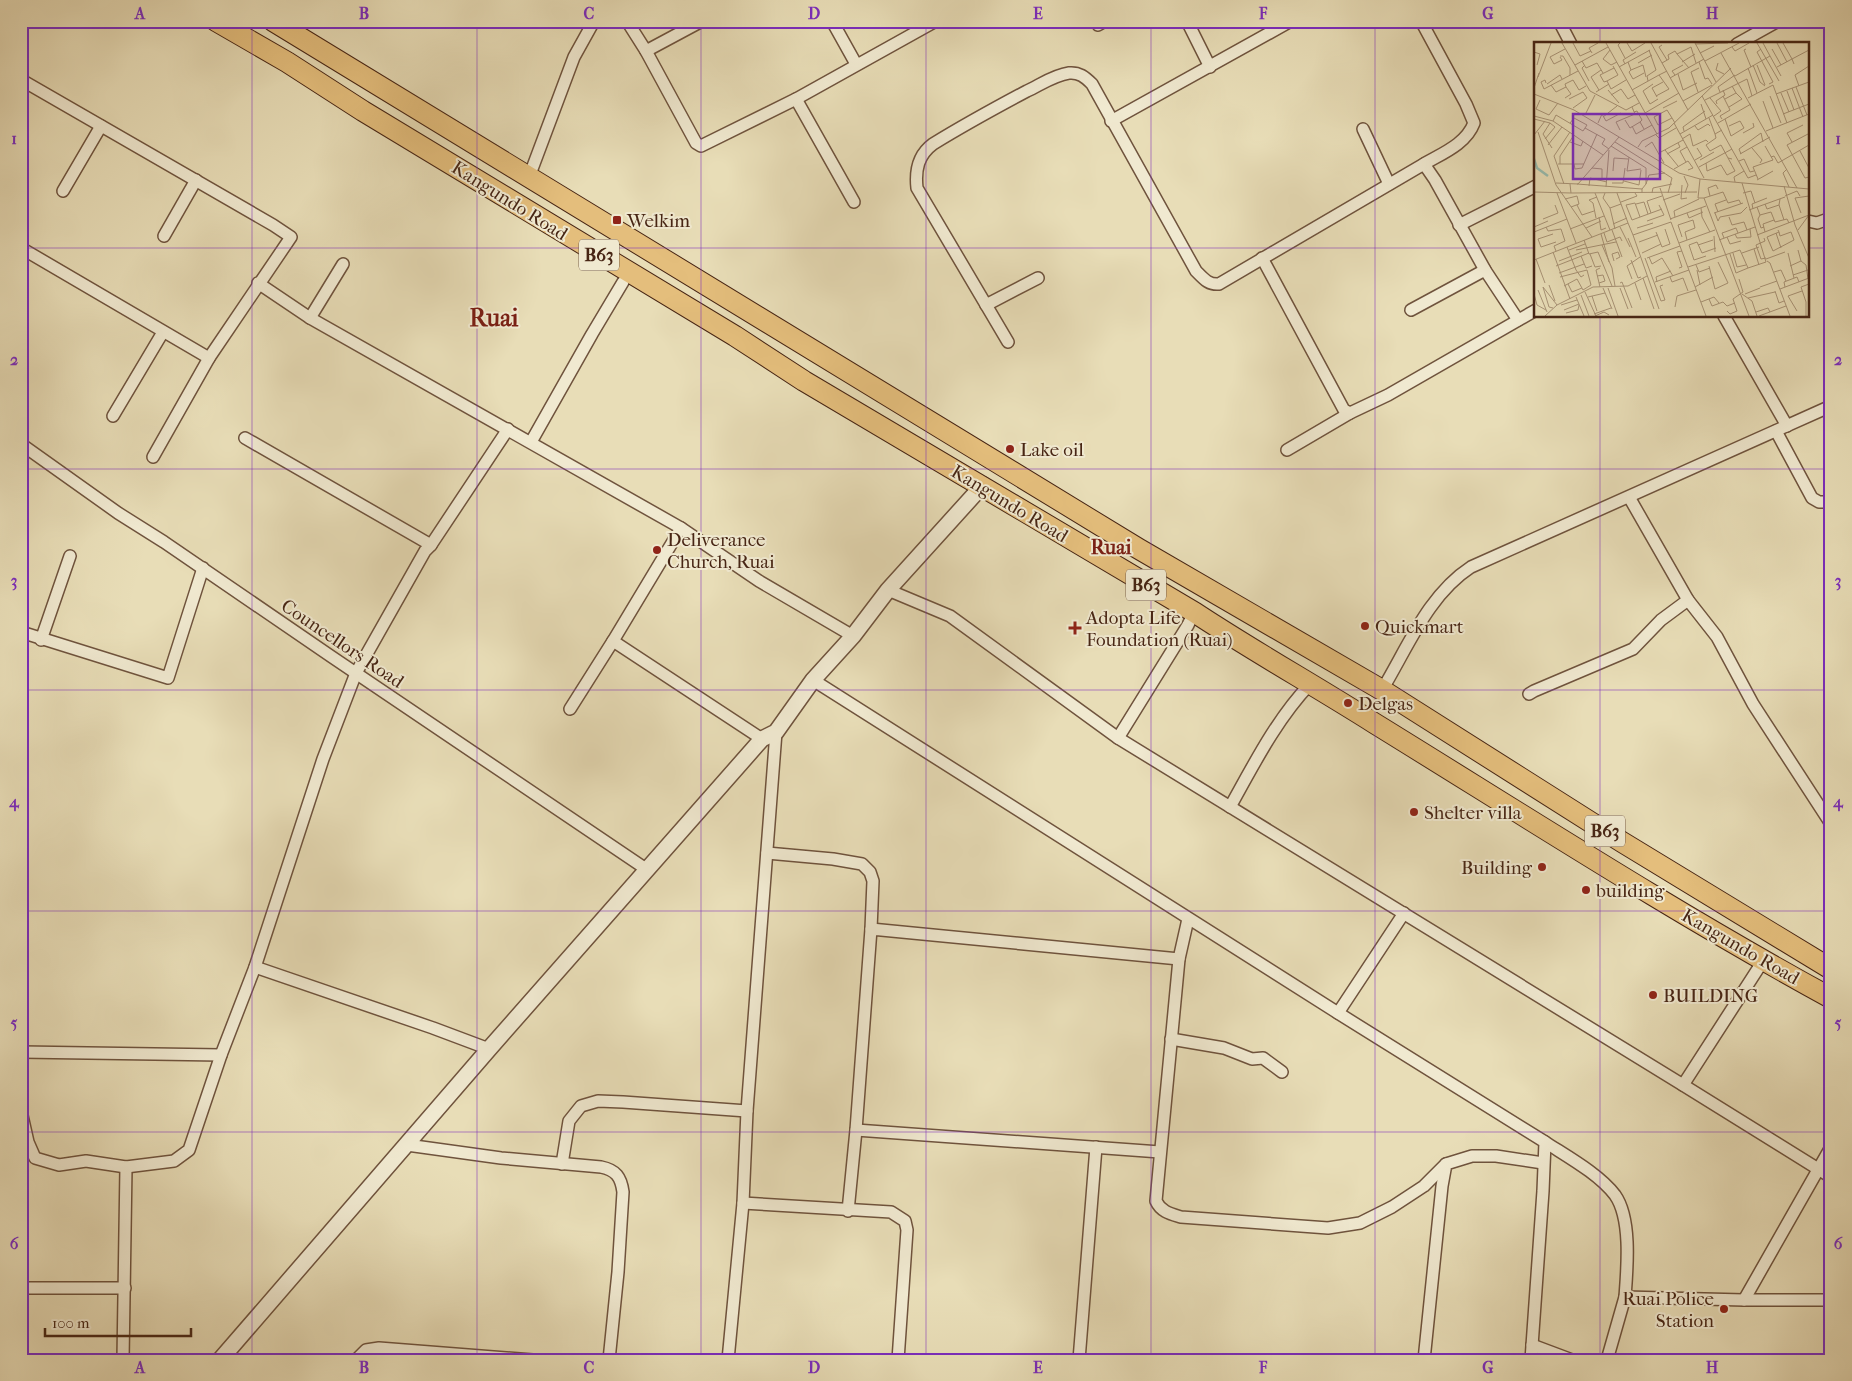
<svg xmlns="http://www.w3.org/2000/svg" width="1852" height="1381" font-family="'IM FELL French Canon',serif">
	<rect width="100%" height="100%" fill="#e8ddb7"/>
	<filter id="stains"><feTurbulence type="fractalNoise" baseFrequency=".004" numOctaves="4"/><feColorMatrix values="0 0 0 0 .2 0 0 0 0 .09 0 0 0 0 .02 0 0 0 .5 -.17"/></filter>
	<radialGradient id="worn" r=".72"><stop offset=".6" stop-color="#630" stop-opacity="0"/><stop offset="1" stop-color="#630" stop-opacity=".3"/></radialGradient>
	<g fill="none" stroke-linecap="round" stroke-linejoin="round">
		<defs>
			<g id="minor">
				<polyline points="627,21 646,51 696,143 701,146 796,99 936,21"/>
				<polyline points="832,21 856,64"/>
				<polyline points="1187,21 1210,67"/>
				<path d="M 1421,21 L 1466,104 L 1474,123 C 1466,144 1443,153 1424,164"/>
				<polyline points="1559,21 1571,44"/>
				<polyline points="1098,25 1105,21"/>
				<polyline points="1737,44 1778,21"/>
				<polyline points="646,51 702,21"/>
				<polyline points="21,82 25,82 273,225 291,237 209,358 21,248"/>
				<polyline points="796,99 854,202"/>
				<polyline points="1111,121 1291,21"/>
				<polyline points="1363,129 1389,184"/>
				<polyline points="529,177 574,57 594,21"/>
				<polyline points="63,191 101,126"/>
				<polyline points="1808,221 1817,223 1831,218"/>
				<polyline points="1459,225 1536,186"/>
				<polyline points="164,236 196,180"/>
				<polyline points="1262,258 1344,410 1350,413 1388,395 1536,310"/>
				<polyline points="258,283 310,318 681,528 613,641 762,739"/>
				<polyline points="986,305 1038,278"/>
				<polyline points="1411,310 1485,270"/>
				<polyline points="1724,316 1787,426"/>
				<polyline points="310,318 343,264"/>
				<path d="M 1008,342 L 917,188 C 915,170 918,155 933,144 C 964,125 995,108 1027,91 C 1040,85 1054,75 1069,73 C 1079,72 1085,77 1092,84 L 1196,271 C 1203,278 1208,285 1219,284 L 1424,164 L 1435,180 L 1485,270 L 1518,320"/>
				<polyline points="113,416 163,332"/>
				<polyline points="1776,431 1812,498 1819,502 1831,502"/>
				<polyline points="245,438 431,545"/>
				<polyline points="531,442 592,334 623,282"/>
				<polyline points="21,444 118,513 164,542 332,657 646,869"/>
				<polyline points="1287,450 1350,413"/>
				<polyline points="153,457 209,358"/>
				<polyline points="1629,497 1688,600"/>
				<polyline points="681,528 759,581 853,636"/>
				<polyline points="888,590 950,616 1118,738 1683,1085 1831,1177"/>
				<polyline points="21,632 168,678 203,568"/>
				<polyline points="41,640 70,556"/>
				<polyline points="813,680 1338,1013 1545,1142 1543,1191 1531,1360"/>
				<path d="M 1382,690 C 1408,647 1428,595 1471,567 L 1831,406"/>
				<polyline points="1529,694 1534,691 1633,649 1661,620 1688,600 1717,637 1753,704 1831,824"/>
				<polyline points="570,709 613,641"/>
				<polyline points="1118,738 1188,625 1194,612"/>
				<path d="M 1230,807 C 1254,764 1276,720 1310,684"/>
				<polyline points="767,853 833,859 862,864 870,872 873,881 871,929"/>
				<path d="M 1188,919 L 1179,959 L 1156,1201 C 1161,1212 1171,1214 1181,1217 L 1328,1228 L 1360,1223 L 1392,1207 L 1424,1186 L 1446,1164"/>
				<polyline points="255,967 433,1028 489,1049"/>
				<polyline points="1338,1013 1404,913"/>
				<polyline points="1171,1039 1224,1048 1252,1059 1263,1058 1282,1072"/>
				<polyline points="21,1052 221,1055"/>
				<polyline points="1683,1085 1763,961"/>
				<polyline points="21,1111 28,1142 35,1158 59,1165 86,1161 126,1167 174,1161 189,1150 221,1055 255,967 323,759 356,673 425,551 431,545 508,429"/>
				<polyline points="856,1130 1160,1152"/>
				<path d="M 1545,1142 C 1568,1157 1599,1174 1615,1195 C 1632,1219 1627,1270 1625,1297"/>
				<path d="M 407,1145 L 501,1158 L 601,1167 C 616,1170 621,1177 623,1192 L 618,1272 L 609,1360"/>
				<polyline points="562,1164 569,1121 581,1106 598,1101 623,1102 747,1111"/>
				<polyline points="743,1203 891,1212 905,1221 907,1230 898,1360"/>
				<polyline points="848,1211 856,1130 871,929 1179,959"/>
				<polyline points="21,1288 125,1288"/>
				<polyline points="1744,1300 1831,1147"/>
				<polyline points="1532,1345 1572,1360"/>
				<polyline points="123,1360 126,1167"/>
				<polyline points="356,1360 366,1350 379,1348 533,1360"/>
				<polyline points="728,1360 743,1203 747,1111 776,732"/>
				<polyline points="1079,1360 1096,1147"/>
				<polyline points="1424,1360 1442,1186 1446,1164 1472,1156 1496,1156 1543,1163"/>
				<polyline points="1607,1360 1625,1297 1744,1300 1831,1300"/>
			</g>
			<polyline id="tertiary" points="220,1360 489,1049 762,739 776,732 813,680 853,636 888,590 983,485"/>
			<g id="trunk">
				<path d="M 216,21 L 287,62 L 363,111 L 735,336 L 804,381 L 1194,612 C 1253,651 1314,685 1374,723 C 1525,816 1675,913 1831,998"/>
				<polyline points="273,21 1139,549 1382,690 1622,842 1831,969"/>
			</g>
		</defs>
		<use href="#minor" stroke="#6f533d" stroke-width="14"/>
		<use href="#tertiary" stroke="#6f533d" stroke-width="18"/>
		<use href="#trunk" stroke="#472514" stroke-width="22"/>
		<use href="#minor" stroke="#f0e9d0" stroke-width="11"/>
		<use href="#tertiary" stroke="#f0e9d0" stroke-width="15"/>
		<use href="#trunk" stroke="#e4be7c" stroke-width="20"/>
	</g>
	<path fill="none" stroke="#7b2cbf" stroke-width="1" stroke-opacity="0.55" d="M 252,21 L 252,1360M 477,21 L 477,1360M 701,21 L 701,1360M 926,21 L 926,1360M 1151,21 L 1151,1360M 1375,21 L 1375,1360M 1600,21 L 1600,44M 21,248 L 1536,248M 1808,248 L 1831,248M 1600,316 L 1600,1360M 21,469 L 1831,469M 21,690 L 1831,690M 21,911 L 1831,911M 21,1132 L 1831,1132"/>
	<g fill="#8f2418" stroke="#f0e9d0" stroke-width="2">
		<rect x="612" y="215" width="10" height="10" rx="2.5"/>
		<circle cx="1010" cy="449" r="5"/>
		<circle cx="657" cy="550" r="5"/>
		<circle cx="1365" cy="626" r="5"/>
		<path d="M1072.5 620.5h5v5h5v5h-5v5h-5v-5h-5v-5h5z"/>
		<circle cx="1348" cy="703" r="5"/>
		<circle cx="1414" cy="812" r="5"/>
		<circle cx="1542" cy="867" r="5"/>
		<circle cx="1586" cy="890" r="5"/>
		<circle cx="1653" cy="995" r="5"/>
		<circle cx="1724" cy="1309" r="5"/>
	</g>
	<g text-anchor="middle" stroke-width="4" stroke-linejoin="round" paint-order="stroke">
		<g fill="#f0e9d0" stroke="#7a604c" stroke-width="1">
			<rect x="579" y="239.5" width="40" height="31" rx="4"/>
			<rect x="1126" y="569.5" width="40" height="31" rx="4"/>
			<rect x="1585" y="815.5" width="40" height="31" rx="4"/>
		</g>
		<g font-size="18" font-weight="bold" fill="#472514">
			<text x="599" y="261">B63</text>
			<text x="1146" y="591">B63</text>
			<text x="1605" y="837">B63</text>
		</g>
		<g font-size="19" fill="#472514" stroke="#f0e9d0">
			<text transform="translate(510 200) rotate(32)" y="7">Kangundo Road</text>
			<text transform="translate(1010 503) rotate(31)" y="7">Kangundo Road</text>
			<text transform="translate(343 643) rotate(34)" y="7">Councellors Road</text>
			<text transform="translate(1741 946) rotate(30)" y="7">Kangundo Road</text>
		</g>
		<g font-size="19" fill="#472514" stroke="#f0e9d0" text-anchor="start">
			<text x="627" y="227">Welkim</text>
			<text x="1020" y="456">Lake oil</text>
			<text x="667" y="546">Deliverance<tspan x="667" dy="22">Church, Ruai</tspan></text>
			<text x="1086" y="624">Adopta Life<tspan x="1086" dy="22">Foundation (Ruai)</tspan></text>
			<text x="1375" y="633">Quickmart</text>
			<text x="1358" y="710">Delgas</text>
			<text x="1424" y="819">Shelter villa</text>
			<text x="1532" y="874" text-anchor="end">Building</text>
			<text x="1596" y="897">building</text>
			<text x="1663" y="1002">BUILDING</text>
			<text x="1714" y="1305" text-anchor="end">Ruai Police<tspan x="1714" dy="22">Station</tspan></text>
		</g>
		<g font-size="20" font-weight="bold" fill="#7a1f14" stroke="#f0e9d0">
			<text x="1111" y="554">Ruai</text>
		</g>
		<g font-size="24" font-weight="bold" fill="#7a1f14" stroke="#f0e9d0">
			<text x="494" y="326">Ruai</text>
		</g>
	</g>
	<g transform="translate(1534 42)">
		<rect width="275" height="275" fill="#e8ddb7"/>
		<path fill="none" stroke="#97bcaf" stroke-width="2.5" d="M 0,117 L 3,126 L 14,134"/>
		<path fill="none" stroke="#a89376" stroke-width="1" d="M 28,1 L 56,49 L 92,68 L 105,61M 39,1 L 46,14 L 57,9M 72,1 L 123,92M 86,1 L 84,3 L 91,16M 93,1 L 98,9 L 111,1M 117,1 L 154,68M 161,1 L 182,40M 223,1 L 245,39M 243,1 L 253,20M 249,1 L 258,17 L 275,8M 161,2 L 194,1M 128,3 L 125,5 L 133,18M 198,5 L 201,9 L 215,1M 212,7 L 210,8 L 217,25M 227,7 L 223,10 L 239,40 L 235,42M 238,7 L 247,23M 76,8 L 69,17 L 77,23 L 83,20M 0,10 L 6,12 L 3,23M 58,11 L 55,6 L 64,1M 166,11 L 180,4M 187,11 L 263,146M 26,14 L 29,14 L 36,26 L 36,33M 236,14 L 247,34M 26,15 L 28,18 L 20,22 L 16,15 L 31,7M 48,19 L 52,26 L 63,21 L 69,31M 171,19 L 205,1M 94,20 L 97,28 L 109,23 L 112,35M 148,20 L 161,12M 165,20 L 171,37 L 174,36 L 178,42M 104,21 L 118,13M 128,21 L 135,17 L 134,13 L 141,9 L 143,12M 184,21 L 182,28 L 190,32M 91,22 L 89,18 L 102,10M 41,23 L 74,5M 219,23 L 226,40 L 231,44M 223,23 L 231,43M 50,24 L 48,26 L 55,39M 85,25 L 116,8M 243,25 L 258,17 L 260,22M 80,26 L 66,33 L 70,40 L 73,39 L 77,47 L 92,38M 155,26 L 143,12 L 157,5 L 162,21M 214,26 L 223,51M 97,28 L 95,30 L 99,37 L 110,31M 144,32 L 149,48 L 163,41M 141,33 L 138,29 L 149,23M 201,34 L 236,14 L 229,1M 4,35 L 17,1M 136,36 L 170,17M 73,39 L 84,33 L 79,24M 114,39 L 113,34 L 122,28 L 115,8M 12,41 L 11,38 L 7,40 L 10,47 L 44,29M 13,42 L 26,33 L 28,37M 119,42 L 109,49 L 116,62 L 124,57M 17,43 L 22,50 L 32,45 L 37,52 L 31,56M 265,44 L 261,33 L 275,24M 32,45 L 31,42 L 39,38 L 45,48 L 52,44M 262,45 L 273,73M 0,46 L 5,31M 258,46 L 269,75M 65,48 L 57,35 L 67,28M 74,48 L 85,61M 98,48 L 125,33M 253,49 L 260,68M 62,50 L 75,42M 164,50 L 157,30 L 165,26M 186,50 L 184,45 L 201,33M 247,51 L 255,70M 0,52 L 40,68 L 145,131 L 166,137 L 275,147M 242,52 L 275,40M 77,53 L 87,47 L 94,57 L 101,53M 122,54 L 135,47 L 125,33 L 133,29M 168,54 L 214,136 L 222,133M 236,54 L 247,81M 123,55 L 118,46 L 129,40M 176,56 L 187,69 L 180,74M 214,56 L 239,43 L 253,81M 35,57 L 49,50 L 53,56 L 39,66M 191,57 L 202,51 L 198,44M 6,58 L 2,67 L 15,73 L 24,61M 171,58 L 213,37 L 218,54M 149,59 L 178,43M 229,59 L 239,86M 167,62 L 172,77M 183,62 L 182,59 L 191,53 L 189,48M 195,65 L 208,57 L 202,51M 129,66 L 143,59M 100,70 L 103,69 L 108,78 L 106,80M 111,71 L 145,51M 249,72 L 275,62M 51,73 L 61,53M 0,74 L 19,79 L 69,113M 69,75 L 83,64M 138,76 L 124,83 L 120,75 L 133,68 L 138,76 L 141,81M 175,76 L 181,92 L 188,88M 0,77 L 16,81 L 9,92 L 18,106M 188,77 L 186,74 L 196,68 L 189,54M 191,77 L 197,94 L 210,86 L 206,79 L 195,84M 91,78 L 96,86 L 106,80 L 110,87M 19,79 L 22,73 L 49,89 L 53,83 L 40,76 L 36,81M 64,81 L 68,72 L 72,79 L 87,71M 140,81 L 170,136M 184,81 L 217,62M 98,84 L 102,92 L 118,83M 161,84 L 164,88 L 174,82 L 176,84M 51,86 L 71,97 L 68,102 L 75,107M 86,88 L 82,80 L 101,72 L 98,65M 150,89 L 149,85 L 171,69M 232,89 L 275,72M 4,90 L 22,143 L 58,195M 209,91 L 220,85 L 219,81M 146,92 L 179,73M 181,92 L 182,96 L 172,103 L 176,109 L 187,103 L 194,116M 274,92 L 253,103 L 271,136 L 275,135M 0,93 L 11,79M 122,93 L 125,96 L 142,86M 11,97 L 21,85 L 16,81M 148,97 L 156,92 L 159,104 L 172,98 L 174,100M 36,100 L 47,104 L 49,99M 81,100 L 138,136 L 134,151M 258,100 L 253,91 L 269,83M 14,103 L 28,85M 77,104 L 112,126 L 112,142 L 108,147M 104,105 L 108,99 L 135,86 L 197,26M 111,105 L 118,100 L 130,121M 218,106 L 228,118 L 226,121M 131,108 L 144,124M 266,109 L 275,126M 125,111 L 149,98M 133,112 L 146,105 L 144,101M 206,112 L 236,95M 207,112 L 205,107 L 227,91 L 229,100M 95,115 L 93,129 L 107,127M 237,115 L 240,114 L 244,121 L 275,103M 161,118 L 168,114 L 163,106M 166,118 L 180,110M 205,119 L 210,117 L 216,130 L 220,129M 152,120 L 146,109 L 153,105M 172,121 L 173,129 L 187,123 L 193,133 L 201,129 L 194,116 L 198,117M 24,122 L 50,122M 26,122 L 26,114 L 40,93M 40,122 L 41,127 L 48,126 L 63,92M 165,125 L 198,107M 58,126 L 68,127 L 68,136M 140,127 L 154,119 L 159,126 L 154,128M 253,127 L 249,131 L 255,145M 79,129 L 80,116 L 94,117M 150,134 L 154,143 L 151,151M 166,137 L 164,156 L 170,156 L 215,274M 224,137 L 219,125 L 239,118 L 231,104M 223,138 L 239,129M 90,139 L 105,143M 201,140 L 200,135 L 210,129M 22,141 L 44,142 L 85,95M 78,141 L 89,141 L 91,126M 30,142 L 20,114 L 36,90M 36,142 L 37,151 L 163,150M 43,142 L 108,147 L 108,151M 112,142 L 115,133 L 131,131M 105,143 L 107,128M 148,143 L 147,157 L 153,156M 55,144 L 56,136 L 73,140M 250,144 L 261,183 L 275,216M 72,145 L 75,108M 126,146 L 137,178M 0,150 L 37,151M 23,151 L 42,201M 61,151 L 76,188M 71,151 L 69,156 L 76,166M 83,151 L 94,181M 118,151 L 119,146 L 138,142M 209,151 L 217,149 L 221,161M 176,154 L 174,146 L 182,143 L 184,147M 251,154 L 263,149 L 266,154M 170,156 L 189,150 L 194,161 L 205,158 L 207,162M 31,157 L 43,154 L 45,162 L 37,165M 246,157 L 245,163 L 250,178M 129,158 L 146,152M 87,160 L 103,154 L 101,151M 102,162 L 110,160 L 114,172M 231,162 L 233,167 L 245,163M 43,163 L 48,173 L 60,169M 223,165 L 226,173 L 237,170 L 241,180 L 253,177 L 255,181M 167,166 L 168,175 L 176,190M 219,167 L 218,162 L 233,156M 215,168 L 251,155M 184,170 L 181,162 L 192,158M 117,171 L 113,159 L 128,154M 153,171 L 155,176 L 169,170M 180,171 L 209,161M 181,171 L 184,179 L 186,175 L 207,171 L 213,165M 267,171 L 261,156 L 275,154M 226,173 L 224,177 L 227,186 L 230,185M 65,175 L 67,188 L 72,186M 106,175 L 101,161 L 92,163 L 98,178 L 128,167M 141,175 L 140,169 L 165,157M 195,175 L 198,183 L 210,180 L 213,188M 62,176 L 59,161 L 55,158 L 63,155M 9,177 L 24,171 L 21,163M 136,177 L 172,164M 113,179 L 130,173 L 125,163M 79,182 L 93,176M 0,185 L 14,179M 12,185 L 14,189 L 27,187 L 31,199 L 20,204 L 22,209M 86,185 L 96,205M 52,186 L 67,179M 103,186 L 119,181M 36,187 L 70,174M 81,187 L 76,166 L 87,162M 78,188 L 88,215M 264,188 L 275,173M 0,190 L 33,177M 122,190 L 128,205 L 136,202 L 131,187M 231,190 L 229,182 L 240,178M 70,191 L 73,200 L 86,195 L 88,199M 242,191 L 247,206M 19,192 L 4,197 L 7,205 L 22,200M 67,192 L 75,220M 201,192 L 203,196 L 217,195 L 216,187M 99,193 L 125,267M 223,193 L 275,173M 180,194 L 181,210M 148,195 L 144,183 L 159,178 L 161,186 L 151,190 L 153,198M 193,195 L 196,202 L 207,199M 233,195 L 239,209 L 260,198 L 257,190 L 246,194 L 245,190M 233,195 L 245,190 L 244,188M 94,196 L 102,215M 190,196 L 188,191 L 191,190 L 202,186 L 204,191M 230,196 L 231,199 L 222,203 L 227,217 L 232,216M 50,198 L 55,212 L 64,210 L 78,244M 185,198 L 221,185M 105,200 L 124,193M 145,201 L 181,188M 68,203 L 78,226 L 81,244M 164,203 L 179,198M 33,205 L 42,228 L 47,235 L 50,233M 220,207 L 225,223M 35,208 L 51,202M 42,208 L 82,200M 19,210 L 36,257M 108,211 L 127,202M 199,211 L 203,225 L 212,223M 208,211 L 225,205M 254,211 L 260,236M 56,212 L 61,225 L 67,224M 196,212 L 202,231 L 214,226M 47,214 L 52,226 L 58,224M 172,214 L 160,218 L 155,203 L 163,200 L 168,211 L 182,206M 115,215 L 118,222 L 128,216 L 139,234M 111,216 L 127,259 L 131,258 L 126,244 L 129,243M 113,216 L 146,204M 2,217 L 11,241M 232,217 L 251,210M 0,218 L 94,181 L 99,193 L 137,180 L 172,274M 97,218 L 104,236 L 107,235M 25,219 L 48,210M 80,219 L 78,212 L 84,210 L 86,215 L 82,217M 233,219 L 236,221 L 256,274M 267,219 L 272,223 L 274,237M 162,223 L 165,230 L 176,226M 22,224 L 55,211M 175,224 L 181,247 L 194,241 L 184,220M 256,224 L 267,219 L 264,208M 154,225 L 206,208 L 214,226 L 232,220 L 208,141M 145,226 L 148,225 L 143,210 L 148,209M 163,228 L 166,243M 240,230 L 247,228 L 252,239M 25,231 L 50,222M 259,233 L 274,228M 63,234 L 69,233 L 71,239 L 65,241M 26,235 L 53,228 L 57,243 L 49,248M 136,235 L 138,240 L 149,236 L 154,249M 109,236 L 120,267M 98,237 L 93,224 L 106,215M 121,240 L 155,228M 123,240 L 122,235 L 137,229M 86,241 L 88,240 L 98,266M 101,241 L 107,258M 34,242 L 38,250 L 48,246M 15,243 L 21,259M 30,244 L 43,237 L 49,248M 66,245 L 62,228 L 66,226M 161,245 L 179,235M 226,245 L 243,239M 251,245 L 250,240 L 263,235 L 265,240M 69,246 L 78,267M 74,246 L 84,274M 86,246 L 94,267M 246,247 L 275,236M 4,248 L 13,270M 241,249 L 245,261 L 250,259M 51,250 L 62,274M 0,252 L 3,263 L 12,268M 208,252 L 218,259 L 223,274M 211,252 L 226,246M 47,253 L 55,274M 58,254 L 63,269M 42,255 L 50,274M 54,255 L 71,251M 214,256 L 241,250M 175,257 L 178,264 L 189,260 L 193,264 L 201,261M 167,260 L 180,255 L 185,261M 27,263 L 43,258M 141,265 L 143,254 L 162,248M 19,266 L 15,265 L 9,245 L 23,263M 30,268 L 45,262M 193,269 L 196,272 L 203,269 L 199,257 L 209,250 L 205,237M 263,269 L 254,254 L 268,249M 222,270 L 234,266 L 236,270M 32,271 L 44,268 L 45,263M 60,272 L 77,266M 11,274 L 23,263 L 59,245 L 94,244 L 113,234M 61,274 L 70,270 L 75,273M 225,274 L 252,264M 272,274 L 272,260 L 267,245 L 275,242"/>
		<path fill="#7b2cbf" fill-opacity="0.15" stroke="#7b2cbf" stroke-width="2.5" d="M 39,72 L 126,72 L 126,137 L 39,137 Z"/>
		<rect width="275" height="275" fill="none" stroke="#472514" stroke-width="2.5"/>
	</g>
	<rect width="1852" height="1381" fill="none" stroke="#e8ddb7" stroke-width="55"/>
	<path d="M45 1328v8h146v-8" fill="none" stroke="#472514" stroke-width="2.5"/>
	<text x="52" y="1328" font-size="15" fill="#472514" stroke="#f0e9d0" stroke-width="4" paint-order="stroke">100 m</text>
	<rect x="28" y="28" width="1796" height="1326" fill="none" stroke="#7b2cbf" stroke-width="2"/>
	<g font-size="16" text-anchor="middle" font-weight="bold" fill="#7b2cbf">
		<text x="140" y="19">A</text>
		<text x="364" y="19">B</text>
		<text x="589" y="19">C</text>
		<text x="814" y="19">D</text>
		<text x="1038" y="19">E</text>
		<text x="1263" y="19">F</text>
		<text x="1488" y="19">G</text>
		<text x="1712" y="19">H</text>
		<text x="14" y="144">1</text>
		<text x="1838" y="144">1</text>
		<text x="14" y="365">2</text>
		<text x="1838" y="365">2</text>
		<text x="14" y="586">3</text>
		<text x="1838" y="586">3</text>
		<text x="14" y="807">4</text>
		<text x="1838" y="807">4</text>
		<text x="14" y="1028">5</text>
		<text x="1838" y="1028">5</text>
		<text x="14" y="1249">6</text>
		<text x="1838" y="1249">6</text>
		<text x="140" y="1373">A</text>
		<text x="364" y="1373">B</text>
		<text x="589" y="1373">C</text>
		<text x="814" y="1373">D</text>
		<text x="1038" y="1373">E</text>
		<text x="1263" y="1373">F</text>
		<text x="1488" y="1373">G</text>
		<text x="1712" y="1373">H</text>
	</g>
	<rect width="100%" height="100%" filter="url(#stains)"/>
	<rect width="100%" height="100%" fill="url(#worn)"/>
</svg>
